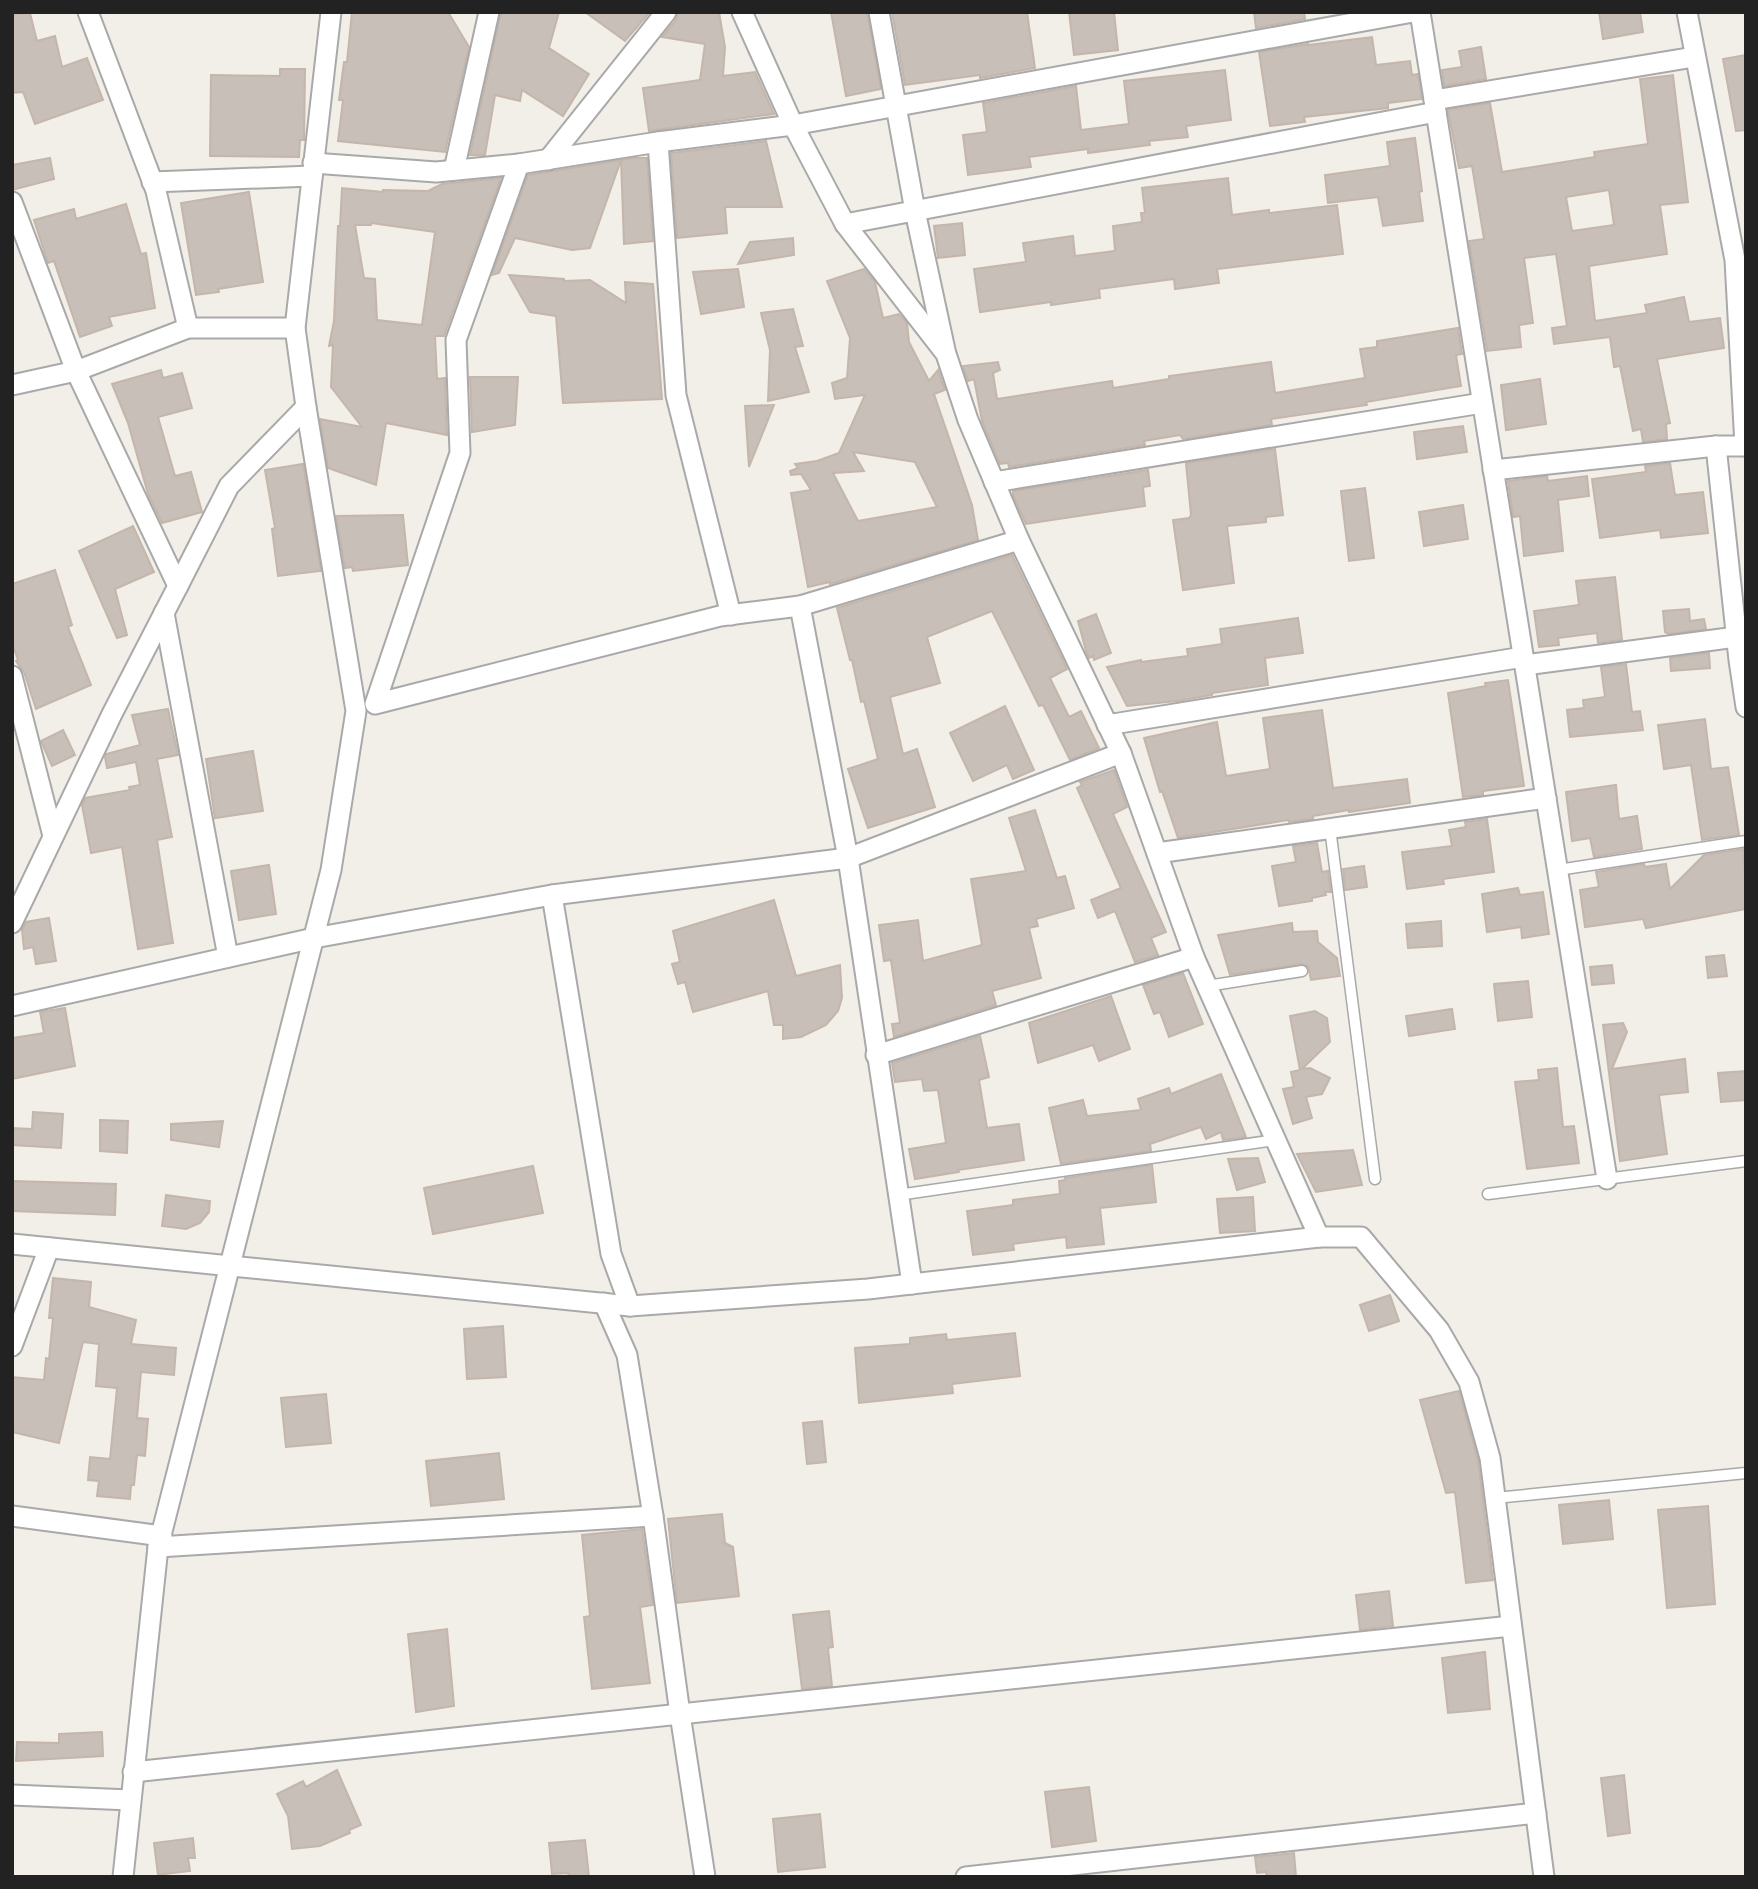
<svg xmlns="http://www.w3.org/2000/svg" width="1758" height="1889" font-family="'Golos Text',sans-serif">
	<rect width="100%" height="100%" fill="#f2efe9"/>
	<g fill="#c7bfb8" stroke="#c4b6ab" stroke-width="2" fill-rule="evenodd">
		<polygon points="352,12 448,12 469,47 445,152 338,141 343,100 339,100 344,62 347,62"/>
		<polygon points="501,12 559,12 549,48 589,74 563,116 522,90 520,101 495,95 485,155 470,155"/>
		<polygon points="585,12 650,12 625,41"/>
		<polygon points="678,12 719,12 725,47 723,76 755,72 774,114 649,131 643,88 700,80 705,44 662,37 676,20"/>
		<polygon points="831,12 867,12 881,89 846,96"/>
		<polygon points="892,12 1027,12 1035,68 980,78 980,75 905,85"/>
		<polygon points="1069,12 1114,12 1118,50 1074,55"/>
		<polygon points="1254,12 1304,12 1305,19 1256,28"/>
		<polygon points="1599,12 1640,12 1643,32 1603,39"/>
		<polygon points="30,13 37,41 55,36 62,67 87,58 103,100 35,124 23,92 12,93 12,14"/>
		<polygon points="1372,37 1376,65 1410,61 1412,75 1418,74 1422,99 1388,103 1388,108 1304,117 1305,122 1270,126 1259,52 1308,44 1308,45"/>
		<polygon points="1481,47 1486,79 1444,86 1442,70 1462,67 1459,51"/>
		<polygon points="1746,55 1746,130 1736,131 1723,59"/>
		<polygon points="280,69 305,69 304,140 300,140 299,157 210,156 211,75 280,76"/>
		<polygon points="1225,70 1231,120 1186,126 1188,137 1149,141 1150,145 1088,153 1088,149 1029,157 1031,167 968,175 963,135 987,132 983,103 1076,86 1081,130 1129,124 1124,81"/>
		<path d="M 1673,75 L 1688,202 L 1660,205 L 1667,254 L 1589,266 L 1595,321 L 1647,313 L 1645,305 L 1684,297 L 1689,322 L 1720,318 L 1724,348 L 1657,359 L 1670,423 L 1666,424 L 1667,439 L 1643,442 L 1641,429 L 1633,431 L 1620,366 L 1614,367 L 1610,337 L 1554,344 L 1552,328 L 1567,326 L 1556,254 L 1524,258 L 1533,323 L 1519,325 L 1521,347 L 1487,351 L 1469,241 L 1484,239 L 1472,166 L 1459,168 L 1448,110 L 1490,103 L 1502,172 L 1595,157 L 1594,152 L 1648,144 L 1640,79 ZM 1609,190 L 1614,225 L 1572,231 L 1566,197 Z"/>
		<polygon points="1415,138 1422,191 1419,192 1423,221 1383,226 1378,197 1328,203 1325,175 1390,166 1387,142"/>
		<polygon points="766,141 782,207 725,207 727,233 677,238 671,153"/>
		<polygon points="50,158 54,179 12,190 12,165"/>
		<polygon points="634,158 647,158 653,241 624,244 621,160"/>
		<polygon points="621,160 590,248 572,250 515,238 499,273 492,275 528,175"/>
		<path d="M 501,178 L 444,336 L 435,336 L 437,379 L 445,378 L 447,435 L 386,423 L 376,485 L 328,468 L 320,419 L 362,427 L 331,387 L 333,345 L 329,346 L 334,321 L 338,226 L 340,226 L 342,188 L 383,192 L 383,190 L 428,191 L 442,184 ZM 371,223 L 435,232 L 422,325 L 377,320 L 375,279 L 364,278 L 355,225 L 371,225 Z"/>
		<polygon points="1228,178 1232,215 1269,210 1269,213 1337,205 1343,254 1217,269 1219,283 1175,289 1174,279 1099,289 1100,298 1051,305 1051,302 980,312 974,269 1026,262 1023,243 1073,236 1075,256 1115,251 1113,226 1142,222 1141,213 1145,213 1142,188"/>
		<polygon points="249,192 263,282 218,289 219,292 196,295 181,203"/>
		<polygon points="126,204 141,254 146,253 155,308 109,317 112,326 80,337 54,261 48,263 34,220 74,209 76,219"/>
		<polygon points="962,223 965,255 938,258 934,226"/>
		<polygon points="793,238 794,255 738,264 750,242"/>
		<polygon points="738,269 744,307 701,314 693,272"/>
		<path d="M 864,269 L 875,282 L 883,318 L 899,314 L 907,323 L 909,342 L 929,381 L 938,370 L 945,390 L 934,394 L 972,505 L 978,540 L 830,584 L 830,582 L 808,587 L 791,493 L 811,490 L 801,474 L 791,475 L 790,471 L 798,468 L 795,464 L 817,461 L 839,453 L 865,395 L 835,399 L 832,383 L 847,378 L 850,338 L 827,281 ZM 853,452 L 915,462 L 937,507 L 858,521 L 833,473 L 864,471 Z"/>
		<polygon points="509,275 564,279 564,281 590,280 626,303 625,282 653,284 662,399 563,403 556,316 530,312"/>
		<polygon points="793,309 803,346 795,347 809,392 768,401 770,350 761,313"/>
		<polygon points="1458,328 1462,354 1456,355 1461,386 1366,402 1367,405 1271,419 1272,425 1183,439 1180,435 1144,441 1145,445 1009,467 1008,463 1000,464 982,421 974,379 968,381 963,366 998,362 1000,370 993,373 997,399 1112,381 1113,388 1169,379 1169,376 1271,362 1275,393 1365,378 1360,349 1377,347 1377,341"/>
		<polygon points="161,370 163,378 182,373 192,408 158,417 175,476 191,472 202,512 162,523 148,494 128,423 112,384"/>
		<polygon points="470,377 518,377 515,425 472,432"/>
		<polygon points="1540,379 1546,424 1506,430 1501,385"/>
		<polygon points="774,405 749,467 745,406"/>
		<polygon points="1463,426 1467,452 1417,459 1414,432"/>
		<polygon points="1275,449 1283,515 1266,517 1266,522 1227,526 1234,583 1183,590 1173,520 1189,518 1191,515 1186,463"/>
		<polygon points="1670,463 1675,495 1703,492 1708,533 1661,538 1660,530 1600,538 1592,479 1646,472 1645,466"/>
		<polygon points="303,464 321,571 278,576 272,529 275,528 265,470"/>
		<polygon points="1148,470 1150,486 1143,487 1145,506 1026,524 1013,495 1013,491"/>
		<polygon points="1547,476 1548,481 1587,476 1589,496 1558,500 1563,551 1524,556 1520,516 1513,517 1508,481"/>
		<polygon points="1365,488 1374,558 1349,561 1341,491"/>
		<polygon points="1463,505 1468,539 1424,546 1419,512"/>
		<polygon points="403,515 408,565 353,571 352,567 345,568 336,516"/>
		<polygon points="133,526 154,572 115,589 127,635 117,638 79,551"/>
		<polygon points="1012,555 1067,669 1050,678 1069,717 1081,711 1099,748 1070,760 1043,705 1039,706 992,611 927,637 940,683 890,697 903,754 917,749 935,807 868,828 848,769 878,759 864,701 861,702 852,660 850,660 837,608"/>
		<polygon points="55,570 72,625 68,627 91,685 36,709 24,672 16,661 18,660 12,643 12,584"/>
		<polygon points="1615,577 1622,640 1598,643 1597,633 1558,638 1559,645 1539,647 1534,611 1579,605 1576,581"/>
		<polygon points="1689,609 1690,621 1704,619 1706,629 1669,634 1665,632 1663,611"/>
		<polygon points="1096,614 1111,653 1094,660 1093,656 1089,658 1086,651 1078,621"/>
		<polygon points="1298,618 1303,653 1265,658 1268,685 1212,693 1212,695 1178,701 1127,706 1107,667 1141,660 1141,662 1188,656 1187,649 1222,644 1220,629"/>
		<polygon points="1709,653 1710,668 1671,671 1670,658"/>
		<polygon points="1626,664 1632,712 1640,711 1643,730 1570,737 1567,710 1584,708 1583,700 1605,697 1601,667"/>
		<polygon points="1508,680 1524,786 1483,791 1483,795 1463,797 1448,693 1486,686 1485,683"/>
		<polygon points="1005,706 1034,770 1013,779 1007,765 973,781 950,733"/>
		<polygon points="168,709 178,755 157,759 172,837 157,840 173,943 138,949 122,847 91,853 82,805 85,798 130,790 129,787 140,785 136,762 107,768 105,757 106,754 140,745 132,715"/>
		<polygon points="1322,710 1333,788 1407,779 1410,803 1349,812 1349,810 1313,816 1313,819 1289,822 1288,820 1178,838 1162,791 1160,792 1144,738 1217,722 1226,776 1270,769 1263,718"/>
		<polygon points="1705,719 1711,769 1728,767 1739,835 1702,840 1691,765 1664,769 1658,725"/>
		<polygon points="63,730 75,755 52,766 41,741"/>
		<polygon points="253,751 263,811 215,818 206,759"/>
		<polygon points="1114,770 1127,807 1113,814 1166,932 1151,938 1158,955 1135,962 1115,911 1098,918 1091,900 1121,888 1077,788 1082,785 1080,782"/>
		<polygon points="1616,785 1619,819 1637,816 1642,849 1594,857 1590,838 1572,841 1566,792"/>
		<polygon points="1035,810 1057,878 1065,876 1074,908 1036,919 1038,926 1029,928 1041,978 992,991 996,1005 894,1037 892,1024 900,1023 891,960 884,961 879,925 918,920 923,961 982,945 971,879 1026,871 1009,818"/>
		<polygon points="1487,819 1494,872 1443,879 1444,884 1407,889 1402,852 1452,846 1449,830 1466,827 1465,822"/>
		<polygon points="1317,843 1322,872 1328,871 1331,892 1325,892 1326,895 1312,898 1312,901 1279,906 1272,866 1296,862 1293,846"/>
		<polygon points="1744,849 1746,909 1646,928 1643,919 1585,927 1580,890 1599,887 1596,872 1644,864 1645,867 1666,864 1670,889 1704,855"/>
		<polygon points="269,865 276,914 239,920 231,871"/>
		<polygon points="1364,866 1367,887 1345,890 1343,869"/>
		<polygon points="1518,888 1520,895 1543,892 1549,934 1522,938 1521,927 1487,932 1482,894"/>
		<polygon points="774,900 796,976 840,965 842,998 838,1011 826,1025 801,1037 783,1039 783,1025 774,1025 768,991 693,1012 685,982 678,984 672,964 680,962 673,931"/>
		<polygon points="49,918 56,961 36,964 33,947 24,949 22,930 26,922"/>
		<polygon points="1441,921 1442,946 1408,948 1406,924"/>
		<polygon points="1292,923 1293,932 1317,931 1318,942 1337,958 1340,976 1311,980 1308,966 1302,964 1230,975 1218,935"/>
		<polygon points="1724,955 1727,976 1708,978 1706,957"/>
		<polygon points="1612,965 1614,983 1592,985 1590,967"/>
		<polygon points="1183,973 1203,1024 1169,1037 1160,1012 1154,1014 1143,985"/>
		<polygon points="1528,981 1532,1017 1498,1021 1494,984"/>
		<polygon points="1111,996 1130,1049 1099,1061 1093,1045 1038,1063 1029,1023"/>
		<polygon points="65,1008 75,1066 12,1079 12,1038 44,1033 40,1012"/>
		<polygon points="1452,1009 1455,1029 1409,1036 1406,1016"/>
		<polygon points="1315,1011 1327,1018 1330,1042 1302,1069 1310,1068 1330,1078 1322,1094 1306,1097 1312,1118 1293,1124 1283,1089 1294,1087 1291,1072 1300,1070 1290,1016"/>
		<polygon points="1623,1023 1627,1032 1612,1069 1685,1059 1688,1092 1659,1095 1667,1154 1620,1161 1603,1025"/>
		<polygon points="980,1036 989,1077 979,1080 987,1128 1019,1124 1024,1160 958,1170 959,1172 915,1179 909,1149 946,1143 938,1090 924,1091 922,1079 895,1082 892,1063"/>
		<polygon points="1557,1068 1563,1127 1574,1126 1579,1163 1527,1169 1515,1082 1539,1080 1538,1070"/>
		<polygon points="1746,1071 1746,1100 1721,1102 1718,1073"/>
		<polygon points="1221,1074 1246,1137 1223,1140 1221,1132 1206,1139 1201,1127 1150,1144 1151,1151 1061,1164 1049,1108 1083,1100 1087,1116 1141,1110 1138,1099 1169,1088 1171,1094"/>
		<polygon points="33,1112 63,1114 61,1148 12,1145 12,1128 32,1129"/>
		<polygon points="100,1120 128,1121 127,1153 100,1151"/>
		<polygon points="223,1121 219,1147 171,1140 171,1124"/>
		<polygon points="1353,1150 1362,1185 1316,1192 1297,1154"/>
		<polygon points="1258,1158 1265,1182 1237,1190 1228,1159"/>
		<polygon points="1152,1165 1156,1202 1100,1208 1104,1244 1067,1248 1066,1237 1013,1244 1014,1250 973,1255 967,1211 1013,1205 1013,1200 1060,1194 1059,1181 1065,1180 1065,1178"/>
		<polygon points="533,1166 543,1213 433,1234 424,1188"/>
		<polygon points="12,1181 116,1184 115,1215 12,1211"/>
		<polygon points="166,1195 210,1201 209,1212 200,1223 186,1229 162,1226"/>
		<polygon points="1253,1197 1255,1231 1220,1233 1217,1199"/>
		<polygon points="53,1278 91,1282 89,1307 136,1320 131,1344 176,1348 174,1375 141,1372 137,1418 148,1419 145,1456 137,1455 134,1485 131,1485 130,1499 97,1496 99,1481 88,1480 90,1457 110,1459 117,1388 96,1386 99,1344 83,1342 59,1443 12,1432 12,1377 44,1380 46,1358 49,1359 53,1318 49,1318"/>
		<polygon points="1390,1295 1399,1321 1369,1331 1360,1305"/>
		<polygon points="503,1326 506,1377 467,1379 464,1329"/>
		<polygon points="1015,1333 1020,1376 952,1384 953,1393 859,1403 855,1348 910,1344 910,1338 946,1334 947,1340"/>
		<polygon points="1459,1391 1478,1460 1493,1580 1466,1583 1455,1492 1446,1493 1420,1400"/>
		<polygon points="326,1394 331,1443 286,1447 281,1398"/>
		<polygon points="822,1421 826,1462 807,1464 803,1423"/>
		<polygon points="499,1453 504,1499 431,1506 426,1461"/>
		<polygon points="1609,1500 1613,1539 1563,1544 1559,1505"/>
		<polygon points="1708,1506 1715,1604 1667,1608 1658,1510"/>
		<polygon points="722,1514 725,1543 733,1547 739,1596 677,1603 668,1519"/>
		<polygon points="642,1529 653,1605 640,1607 650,1683 592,1689 584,1617 590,1616 582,1535"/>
		<polygon points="1389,1591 1393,1626 1360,1630 1356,1595"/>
		<polygon points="829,1611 833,1647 828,1648 832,1686 802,1689 793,1615"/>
		<polygon points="447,1629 454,1706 416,1712 408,1634"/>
		<polygon points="1485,1652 1490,1709 1448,1713 1442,1658"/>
		<polygon points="102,1732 103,1756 16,1761 17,1742 59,1743 59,1734"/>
		<polygon points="337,1770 361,1825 349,1830 350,1833 320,1846 292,1849 288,1816 277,1794 303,1781 306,1787"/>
		<polygon points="1624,1775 1630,1833 1608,1836 1601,1778"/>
		<polygon points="1089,1787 1096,1841 1052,1847 1045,1792"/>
		<polygon points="820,1814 825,1867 778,1872 773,1819"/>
		<polygon points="193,1838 195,1858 188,1858 190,1871 158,1875 154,1843"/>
		<polygon points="585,1840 589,1877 569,1877 568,1873 552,1874 549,1843"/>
		<polygon points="1294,1853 1296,1877 1267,1877 1266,1872 1257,1873 1255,1857"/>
	</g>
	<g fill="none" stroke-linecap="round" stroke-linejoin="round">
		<defs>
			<g id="lane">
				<polyline points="1330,828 1375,1179"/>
				<polyline points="1558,870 1746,841"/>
				<polyline points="1207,986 1302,971"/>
				<polyline points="1488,1194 1746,1161"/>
				<polyline points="898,1195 1275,1140"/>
				<polyline points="1495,1498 1746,1473"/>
			</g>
			<g id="street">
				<polyline points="88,12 156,191 188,328"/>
				<polyline points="879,12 915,211 945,350"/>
				<polyline points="1420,12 1607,1179"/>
				<polyline points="1687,12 1735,260 1745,446"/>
				<polyline points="1434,100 1694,57"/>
				<polyline points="658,142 676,395 731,615"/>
				<polyline points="548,160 666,12"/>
				<polyline points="313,163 436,172 519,164 658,142 793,125 1413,12"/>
				<polyline points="519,164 456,340 460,453 375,704 720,616 800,606 1019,540"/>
				<polyline points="454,170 489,12"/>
				<polyline points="152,182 312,176"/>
				<polyline points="12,202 76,371 178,586 112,714 12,923"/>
				<polyline points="845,224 1436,112"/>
				<polyline points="12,385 76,371 188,328 295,328"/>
				<polyline points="1716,446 1739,660 1746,707"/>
				<polyline points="1493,470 1716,446 1746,446"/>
				<polyline points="994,482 1482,403"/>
				<polyline points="178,586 229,486 306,407"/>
				<polyline points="800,606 848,858 912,1284"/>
				<polyline points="164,613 228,957"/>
				<polyline points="1525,665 1736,637"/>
				<polyline points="12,676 53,836"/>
				<polyline points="1107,725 1523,657"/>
				<polyline points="1157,853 1546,798"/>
				<polyline points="552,895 611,1254 630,1306"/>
				<polyline points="12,1006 314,938 552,895 848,858 1121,753"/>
				<polyline points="876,1055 1194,957"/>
				<polyline points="1319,1237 1361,1237 1439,1330 1469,1382 1490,1458 1544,1877"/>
				<polyline points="12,1244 630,1306 868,1289 1319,1237 1194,957 1121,753 1019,540 968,420 946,354 845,224 793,125 742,12"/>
				<polyline points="604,1303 627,1355 653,1516 680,1714 705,1877"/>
				<polyline points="12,1346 49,1248"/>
				<polyline points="12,1516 162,1536"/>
				<polyline points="158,1547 653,1516"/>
				<polyline points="133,1772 1511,1626"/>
				<polyline points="12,1795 130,1800"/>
				<polyline points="123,1877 158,1547 331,870 356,711 306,407 295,328 331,12"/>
				<polyline points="966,1877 1536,1813"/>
			</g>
		</defs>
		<use href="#lane" stroke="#a9a9a9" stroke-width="13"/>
		<use href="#street" stroke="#a9a9a9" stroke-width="23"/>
		<use href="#lane" stroke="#fff" stroke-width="10"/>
		<use href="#street" stroke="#fff" stroke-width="19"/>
	</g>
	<rect width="1758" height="1889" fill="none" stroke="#222222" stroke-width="28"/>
</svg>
